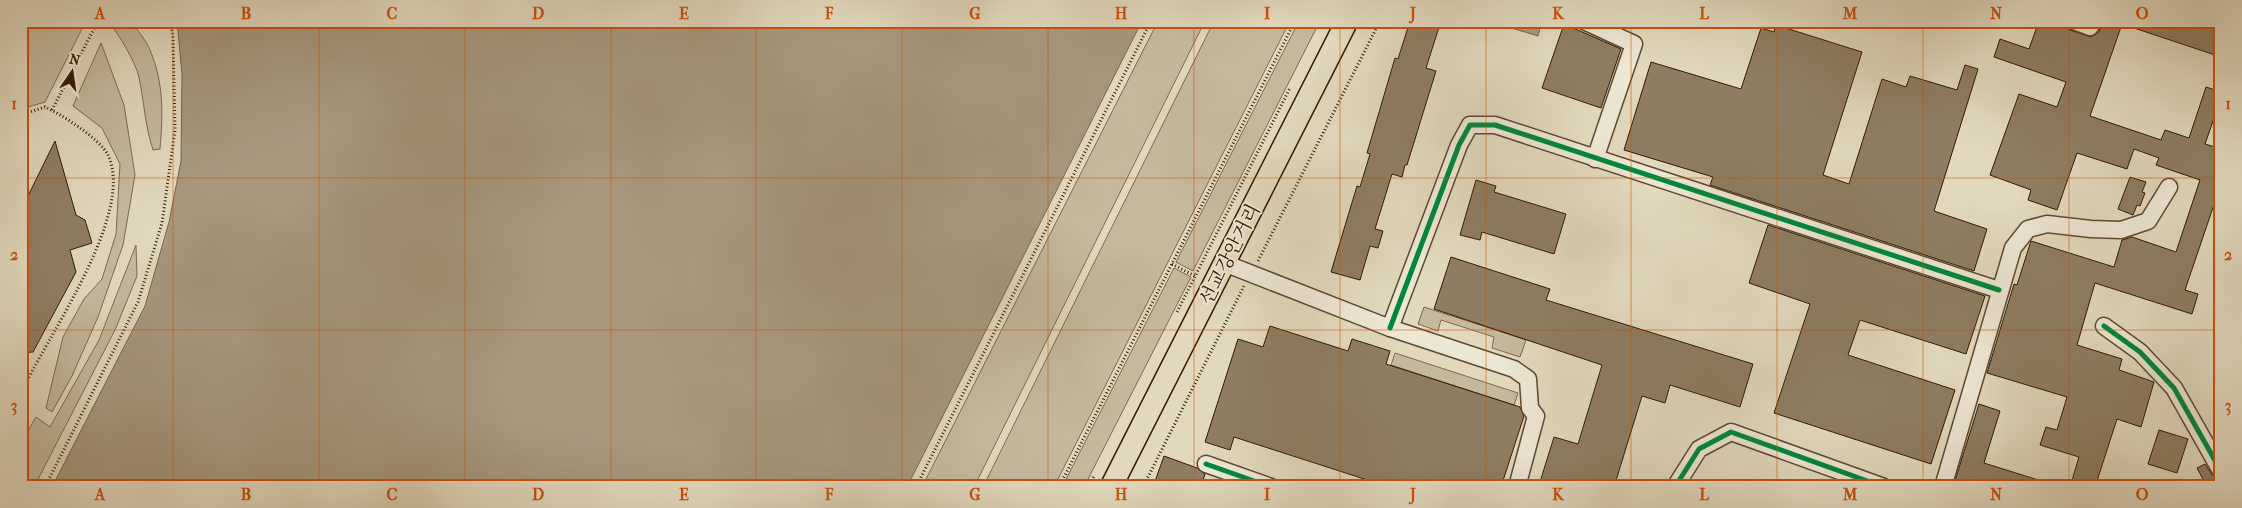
<svg xmlns="http://www.w3.org/2000/svg" width="2242" height="508" font-family="'IM FELL French Canon','Noto Serif KR',serif">
	<rect width="100%" height="100%" fill="#e1d8bd"/>
	<filter id="stains"><feTurbulence type="fractalNoise" baseFrequency=".004" numOctaves="4"/><feColorMatrix values="0 0 0 0 .2 0 0 0 0 .09 0 0 0 0 .02 0 0 0 .5 -.17"/></filter>
	<radialGradient id="worn" r=".72"><stop offset=".6" stop-color="#630" stop-opacity="0"/><stop offset="1" stop-color="#630" stop-opacity=".3"/></radialGradient>
	<g fill="#c4b89d" stroke="#7c694e">
		<polygon points="21,21 86,21 45,102 21,109"/>
		<path d="M 131,21 C 137,30 146,40 150,50 C 164,83 163,114 160,149 L 153,150 C 145,126 144,101 139,77 C 135,61 119,35 109,22 Z"/>
		<polygon points="1158,21 1205,21 974,487 922,487"/>
		<polygon points="1214,21 1290,21 1054,487 983,487"/>
		<polygon points="1299,21 1320,21 1193,271 1176,262"/>
		<polygon points="101,43 124,105 135,175 123,245 98,317 72,376 52,412 46,408 63,337 84,299 102,279 116,234 120,164 102,128 73,106"/>
		<polygon points="136,245 137,276 115,330 34,487 21,487 21,443 36,417 50,427 99,340"/>
		<polygon points="1174,268 1191,277 1084,487 1062,487"/>
		<polygon points="1424,307 1526,340 1520,357 1492,348 1494,337 1441,320 1438,331 1418,324"/>
		<polygon points="1395,353 1518,393 1514,405 1391,365"/>
	</g>
	<g fill="#a6977d" stroke="#78654b">
		<polygon points="177,21 1142,21 907,487 52,487 145,306 169,222 181,161 182,74"/>
		<polygon points="1510,21 1542,21 1538,36 1508,27"/>
	</g>
	<g fill="#8e7d62" stroke="#341a00">
		<polygon points="1410,21 1441,21 1426,68 1436,71 1407,165 1405,165 1402,177 1392,174 1375,229 1383,231 1378,248 1370,246 1360,280 1331,272 1357,186 1360,187 1370,154 1367,153 1395,58 1398,59"/>
		<polygon points="2039,21 2064,21 2066,27 2070,30 2091,37 2099,32 2103,21 2190,21 2221,31 2215,55 2122,24 2090,116 2161,140 2165,130 2189,138 2206,87 2221,92 2221,98 2205,144 2221,149 2221,184 2185,290 2198,294 2192,314 2095,283 2077,345 2122,359 2119,370 2154,382 2141,427 2117,419 2095,487 2070,487 2079,457 2040,445 2046,427 2057,430 2067,397 1987,373 2014,284 2017,285 2031,241 2114,267 2122,240 2132,237 2176,252 2200,180 2156,165 2159,158 2134,149 2127,169 2077,153 2057,210 2028,200 2031,190 1990,175 2019,94 2057,107 2066,82 1994,57 2000,39 2029,49"/>
		<polygon points="1564,24 1621,49 1601,108 1542,88"/>
		<polygon points="1776,25 1862,52 1823,175 1849,184 1882,79 1906,87 1910,76 1957,90 1965,65 1978,69 1934,211 1987,229 1974,271 1710,185 1713,177 1624,150 1651,62 1741,89 1761,28 1774,32"/>
		<polygon points="55,141 76,215 85,220 92,243 70,250 76,272 33,352 21,353 21,195 27,198"/>
		<polygon points="2130,177 2146,182 2142,192 2145,193 2140,206 2137,205 2133,215 2118,209"/>
		<polygon points="1476,180 1496,186 1494,192 1566,214 1554,254 1482,232 1480,240 1460,235"/>
		<polygon points="1768,225 1985,296 1966,354 1860,320 1848,355 1955,390 1931,464 1774,413 1810,304 1749,283"/>
		<polygon points="1451,257 1550,289 1546,300 1753,364 1740,407 1670,385 1665,403 1642,396 1614,487 1555,487 1540,482 1554,437 1578,444 1602,365 1434,309"/>
		<polygon points="1270,326 1348,351 1352,339 1390,351 1386,364 1520,407 1524,416 1501,487 1389,487 1234,437 1230,450 1205,442 1238,339 1263,347"/>
		<polygon points="1979,404 2000,411 1984,463 2051,484 2050,487 1996,487 1975,480 1973,487 1953,487"/>
		<polygon points="2159,430 2188,439 2177,473 2148,464"/>
		<polygon points="1164,456 1197,468 1205,474 1201,487 1153,487"/>
		<polygon points="2205,464 2213,476 2219,480 2221,487 2207,487 2197,468"/>
	</g>
	<g fill="none" stroke-linecap="round" stroke-linejoin="round">
		<defs>
			<g id="minor">
				<polyline points="1584,21 1634,44 1595,159"/>
				<polyline points="2074,21 2090,27 2093,21"/>
				<polyline points="1224,263 1390,328 1514,369 1528,379 1530,408 1536,416 1517,487"/>
				<polyline points="2104,326 2140,352 2174,388 2221,471"/>
				<polyline points="1390,328 1459,145 1470,125 1495,125 1999,290"/>
				<polyline points="1206,464 1271,487"/>
				<polyline points="1675,487 1699,449 1731,432 1884,487"/>
				<polyline points="1943,487 2013,248 2028,229 2047,224 2091,229 2121,230 2148,221 2169,187"/>
			</g>
			<polyline id="major" points="1111,487 1347,21"/>
		</defs>
		<use href="#minor" stroke="#5f4a2f" stroke-width="19"/>
		<use href="#major" stroke="#341a00" stroke-width="24"/>
		<g stroke="#341a00" stroke-width="3" stroke-dasharray="1 2.5" stroke-linecap="butt">
			<polyline points="52,110 98,21"/>
			<path d="M 21,115 L 45,107 C 61,114 100,139 108,155 C 136,214 46,338 21,393"/>
			<polyline points="1258,261 1380,21"/>
			<polyline points="1172,264 1195,276"/>
			<polyline points="1177,312 1290,88"/>
			<polyline points="45,487 138,302 162,223 175,130 173,38 170,21"/>
			<polyline points="916,487 1151,21"/>
			<polyline points="1059,487 1295,21"/>
			<polyline points="1088,487 1094,476"/>
			<polyline points="1143,487 1244,286"/>
		</g>
		<use href="#minor" stroke="#ece6d4" stroke-width="16"/>
		<use href="#major" stroke="#e1d8bd" stroke-width="21"/>
		<defs>
			<g id="cycleway">
				<polyline points="2104,326 2140,352 2174,388 2221,471"/>
				<polyline points="1390,328 1459,145 1470,125 1495,125 1999,290"/>
				<polyline points="1206,464 1271,487"/>
				<polyline points="1675,487 1699,449 1731,432 1884,487"/>
			</g>
		</defs>
		<use href="#cycleway" stroke="#ece6d4" stroke-width="8"/>
		<use href="#cycleway" stroke="#00873e" stroke-width="5"/>
	</g>
	<path fill="none" stroke="#cd500a" stroke-width="1" stroke-opacity="0.55" d="M 173,21 L 173,487M 319,21 L 319,487M 465,21 L 465,487M 611,21 L 611,487M 756,21 L 756,487M 902,21 L 902,487M 1048,21 L 1048,487M 1194,21 L 1194,487M 1340,21 L 1340,487M 1486,21 L 1486,487M 1631,21 L 1631,487M 1777,21 L 1777,487M 1923,21 L 1923,487M 2069,21 L 2069,487M 21,178 L 2221,178M 21,330 L 2221,330"/>
	<g text-anchor="middle" stroke-width="4" stroke-linejoin="round" paint-order="stroke">
		<g font-size="19" fill="#341a00" stroke="#ece6d4">
			<text transform="translate(1229 254) rotate(-63)" y="7">선교강안거리</text>
		</g>
	</g>
	<rect width="2242" height="508" fill="none" stroke="#e1d8bd" stroke-width="55"/>
	<g transform="translate(72 72) rotate(13)" stroke="#ece6d4" stroke-width="4" paint-order="stroke">
	<path d="M0-4L9 19L0 12L-9 19Z" fill="#341a00"/>
	<text y="-8" font-size="14" font-weight="bold" text-anchor="middle" fill="#341a00">N</text>
	</g>
	<rect x="28" y="28" width="2186" height="452" fill="none" stroke="#cd500a" stroke-width="2"/>
	<g font-size="16" text-anchor="middle" font-weight="bold" fill="#cd500a">
		<text x="100" y="19">A</text>
		<text x="246" y="19">B</text>
		<text x="392" y="19">C</text>
		<text x="538" y="19">D</text>
		<text x="684" y="19">E</text>
		<text x="829" y="19">F</text>
		<text x="975" y="19">G</text>
		<text x="1121" y="19">H</text>
		<text x="1267" y="19">I</text>
		<text x="1413" y="19">J</text>
		<text x="1558" y="19">K</text>
		<text x="1704" y="19">L</text>
		<text x="1850" y="19">M</text>
		<text x="1996" y="19">N</text>
		<text x="2142" y="19">O</text>
		<text x="14" y="109">1</text>
		<text x="2228" y="109">1</text>
		<text x="14" y="260">2</text>
		<text x="2228" y="260">2</text>
		<text x="14" y="411">3</text>
		<text x="2228" y="411">3</text>
		<text x="100" y="500">A</text>
		<text x="246" y="500">B</text>
		<text x="392" y="500">C</text>
		<text x="538" y="500">D</text>
		<text x="684" y="500">E</text>
		<text x="829" y="500">F</text>
		<text x="975" y="500">G</text>
		<text x="1121" y="500">H</text>
		<text x="1267" y="500">I</text>
		<text x="1413" y="500">J</text>
		<text x="1558" y="500">K</text>
		<text x="1704" y="500">L</text>
		<text x="1850" y="500">M</text>
		<text x="1996" y="500">N</text>
		<text x="2142" y="500">O</text>
	</g>
	<rect width="100%" height="100%" filter="url(#stains)"/>
	<rect width="100%" height="100%" fill="url(#worn)"/>
</svg>
